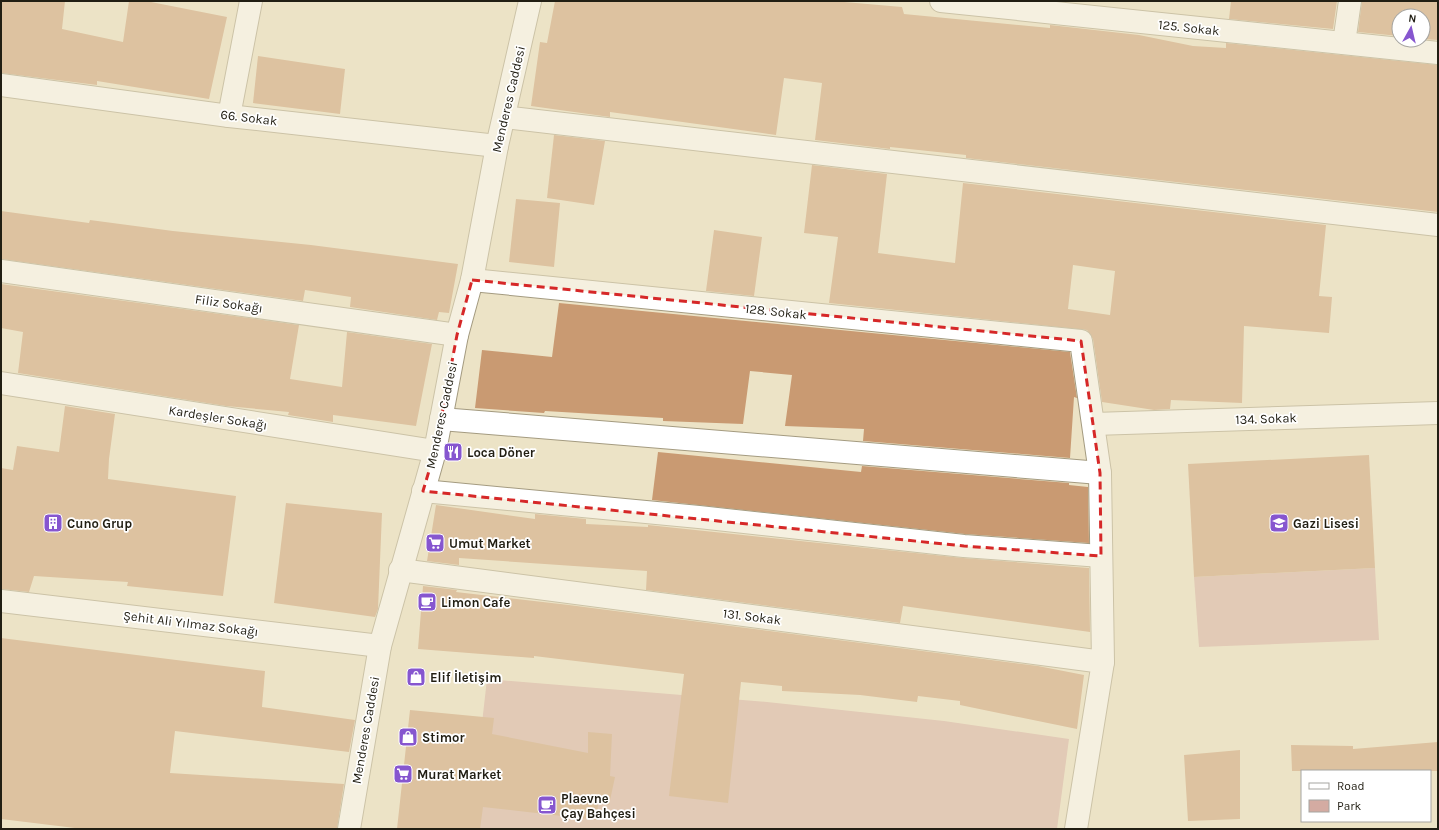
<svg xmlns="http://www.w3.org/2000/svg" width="1439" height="830" font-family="Karla,sans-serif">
	<rect width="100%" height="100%" fill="#ece3c6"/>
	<g fill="#d4aba2">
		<polygon points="1375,568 1379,640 1199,647 1194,577"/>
		<polygon points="487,679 767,702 944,721 1069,739 1057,829 470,829"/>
	</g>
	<g fill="#c99a72" fill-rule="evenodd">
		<polygon points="1,1 65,1 62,29 123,42 129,1 146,1 227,17 209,99 97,81 97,85 1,73"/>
		<polygon points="555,1 833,1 902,7 904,14 1050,28 1050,25 1139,35 1193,46 1226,48 1226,43 1438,65 1438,212 966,158 966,155 890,147 890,149 815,140 822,83 784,78 776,135 610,112 610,117 531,106 540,42 547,43"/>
		<polygon points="1231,1 1337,1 1333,29 1229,19"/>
		<polygon points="1362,1 1438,1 1438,40 1423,39 1423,16 1399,16 1399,36 1358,32"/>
		<polygon points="258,56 345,69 340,114 253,103"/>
		<polygon points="554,135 605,141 594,205 547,198"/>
		<path d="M 812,165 L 887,174 L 878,253 L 955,263 L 963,183 L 1326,225 L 1319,296 L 1332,297 L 1329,333 L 1244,326 L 1242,403 L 1171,400 L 1170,409 L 1154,410 L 1102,402 L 1093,339 L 1087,330 L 829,303 L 838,237 L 804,233 ZM 1073,265 L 1115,271 L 1110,315 L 1068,309 Z"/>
		<polygon points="516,199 560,203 554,267 509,262"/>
		<polygon points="1,211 89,223 90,220 173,231 311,245 458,264 449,313 439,312 437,320 350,307 351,297 305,290 303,301 1,259"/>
		<polygon points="714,230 762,237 754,296 706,291"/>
		<polygon points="1,284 299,325 290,379 342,387 347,332 432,344 416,426 333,415 333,422 288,415 289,412 226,406 18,373 23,332 1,328"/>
		<polygon points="559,303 1070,352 1077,398 1074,397 1070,458 863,441 864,429 785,426 792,375 750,371 743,424 663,421 663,418 545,411 544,413 475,408 482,350 552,357"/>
		<polygon points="65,406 115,414 109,459 108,479 236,496 223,596 127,586 128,582 34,576 29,592 1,589 1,468 13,470 17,446 59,452"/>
		<polygon points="658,452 861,472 862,466 1069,483 1069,485 1088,487 1089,543 965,534 652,500"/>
		<polygon points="1369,455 1375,568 1194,577 1188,464"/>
		<polygon points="286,503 382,513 378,609 375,617 274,603"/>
		<polygon points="436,505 535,519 535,514 586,519 586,524 648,527 648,525 963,558 1089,568 1090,632 903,606 900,623 646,590 647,571 459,558 459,565 427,561"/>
		<polygon points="423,586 457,590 456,592 569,605 1038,666 1084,675 1077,729 960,705 960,701 918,696 917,702 860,695 782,691 782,686 741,682 728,803 669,796 684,674 534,656 534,658 418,649"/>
		<polygon points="1,638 265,671 262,707 355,720 349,752 175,731 170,773 344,784 337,829 83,829 1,819"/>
		<polygon points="410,710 494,718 492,734 588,753 588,732 612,734 610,776 615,777 609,805 598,803 597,820 483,807 480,829 397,829"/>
		<polygon points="1438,742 1438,771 1292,771 1291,745 1353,746 1353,749"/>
		<polygon points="1240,750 1240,819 1188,821 1184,755"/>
	</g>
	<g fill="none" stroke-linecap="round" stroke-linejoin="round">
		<defs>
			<g id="minor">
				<polyline points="941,1 1438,53"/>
				<polyline points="1344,43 1350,1"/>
				<polyline points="1,85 229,116 497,146"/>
				<polyline points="229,116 251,1"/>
				<polyline points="504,117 1438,225"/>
				<polyline points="1,271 457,335"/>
				<polyline points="472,280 1081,341 1100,473 1103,662 1076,829"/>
				<polyline points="1,383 435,451"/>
				<polyline points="441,419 1100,473"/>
				<polyline points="1094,424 1438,413"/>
				<polyline points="423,491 699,517 964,546 1101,556"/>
				<polyline points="400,570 1103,662"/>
				<polyline points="1,601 380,646"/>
				<polyline points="349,829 380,646 435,451 457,335 472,280 497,146 530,1"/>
			</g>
		</defs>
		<use href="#minor" stroke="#a49b80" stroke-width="24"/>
		<use href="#minor" stroke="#fff" stroke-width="22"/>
	</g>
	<path d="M0 0H1439V830H0ZM 472,280 L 1081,341 L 1100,473 L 1101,556 L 964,546 L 423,491 L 435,451 L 457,335 Z" fill="#ece3c6" fill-opacity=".55" fill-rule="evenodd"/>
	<path fill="none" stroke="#d62828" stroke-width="3" stroke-dasharray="8 5" stroke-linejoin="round" d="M 472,280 L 1081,341 L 1100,473 L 1101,556 L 964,546 L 423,491 L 435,451 L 457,335 Z"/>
	<defs>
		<symbol id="restaurant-square" viewBox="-11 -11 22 22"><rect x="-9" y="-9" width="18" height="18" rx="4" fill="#8656cf" stroke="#fff"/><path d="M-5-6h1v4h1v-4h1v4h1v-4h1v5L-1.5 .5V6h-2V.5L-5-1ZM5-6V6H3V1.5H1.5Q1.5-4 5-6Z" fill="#fff"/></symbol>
		<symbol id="building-square" viewBox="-11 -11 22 22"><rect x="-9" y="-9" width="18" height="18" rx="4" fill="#8656cf" stroke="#fff"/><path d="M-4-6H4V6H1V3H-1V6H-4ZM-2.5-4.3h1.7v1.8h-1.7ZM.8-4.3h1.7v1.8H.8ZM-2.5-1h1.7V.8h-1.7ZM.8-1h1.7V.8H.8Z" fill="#fff"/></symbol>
		<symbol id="school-square" viewBox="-11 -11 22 22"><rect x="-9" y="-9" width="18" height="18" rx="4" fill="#8656cf" stroke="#fff"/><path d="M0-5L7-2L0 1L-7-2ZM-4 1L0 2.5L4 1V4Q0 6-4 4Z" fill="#fff"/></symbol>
		<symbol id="supermarket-square" viewBox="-11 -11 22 22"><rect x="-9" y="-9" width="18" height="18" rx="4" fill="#8656cf" stroke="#fff"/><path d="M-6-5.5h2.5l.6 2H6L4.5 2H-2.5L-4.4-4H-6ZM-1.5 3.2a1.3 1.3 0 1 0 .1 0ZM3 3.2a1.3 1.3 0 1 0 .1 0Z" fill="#fff"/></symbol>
		<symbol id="cafe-square" viewBox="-11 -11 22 22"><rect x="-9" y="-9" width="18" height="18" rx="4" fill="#8656cf" stroke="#fff"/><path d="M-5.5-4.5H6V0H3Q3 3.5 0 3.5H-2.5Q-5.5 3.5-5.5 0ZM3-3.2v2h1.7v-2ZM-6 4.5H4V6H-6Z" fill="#fff"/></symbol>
		<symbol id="shop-square" viewBox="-11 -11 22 22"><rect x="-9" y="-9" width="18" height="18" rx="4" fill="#8656cf" stroke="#fff"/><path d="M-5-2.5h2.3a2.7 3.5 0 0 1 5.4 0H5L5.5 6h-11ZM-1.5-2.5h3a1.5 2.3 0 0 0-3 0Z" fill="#fff"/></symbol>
	</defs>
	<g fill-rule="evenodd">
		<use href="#restaurant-square" x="442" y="441" width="22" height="22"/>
		<use href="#building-square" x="42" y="512" width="22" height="22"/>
		<use href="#school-square" x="1268" y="512" width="22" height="22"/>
		<use href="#supermarket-square" x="424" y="532" width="22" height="22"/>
		<use href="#cafe-square" x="416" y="591" width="22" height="22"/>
		<use href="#shop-square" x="405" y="666" width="22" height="22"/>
		<use href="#shop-square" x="397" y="726" width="22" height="22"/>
		<use href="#supermarket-square" x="392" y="763" width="22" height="22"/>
		<use href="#cafe-square" x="536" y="794" width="22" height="22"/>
	</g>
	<g text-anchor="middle" stroke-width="3.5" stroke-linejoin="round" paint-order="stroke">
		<g font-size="13" fill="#211e13" stroke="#fff">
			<text transform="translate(1189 27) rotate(6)" y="5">125. Sokak</text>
			<text transform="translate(508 99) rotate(-77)" y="5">Menderes Caddesi</text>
			<text transform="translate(249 117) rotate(7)" y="5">66. Sokak</text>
			<text transform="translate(229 303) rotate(8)" y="5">Filiz Sokağı</text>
			<text transform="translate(776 311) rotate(6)" y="5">128. Sokak</text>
			<text transform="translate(441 415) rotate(-78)" y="5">Menderes Caddesi</text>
			<text transform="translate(218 417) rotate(9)" y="5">Kardeşler Sokağı</text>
			<text transform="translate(1266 418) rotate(-2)" y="5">134. Sokak</text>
			<text transform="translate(752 616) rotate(7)" y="5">131. Sokak</text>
			<text transform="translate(191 623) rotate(7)" y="5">Şehit Ali Yılmaz Sokağı</text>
			<text transform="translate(365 730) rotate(-80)" y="5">Menderes Caddesi</text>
		</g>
		<g font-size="13" font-weight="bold" fill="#211e13" stroke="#fff" text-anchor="start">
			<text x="467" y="457">Loca Döner</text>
			<text x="67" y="528">Cuno Grup</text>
			<text x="1293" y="528">Gazi Lisesi</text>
			<text x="449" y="548">Umut Market</text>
			<text x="441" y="607">Limon Cafe</text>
			<text x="430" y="682">Elif İletişim</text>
			<text x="422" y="742">Stimor</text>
			<text x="417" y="779">Murat Market</text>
			<text x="561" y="803">Plaevne<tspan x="561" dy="15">Çay Bahçesi</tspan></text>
		</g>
	</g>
	<rect width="1439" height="830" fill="none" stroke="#211e13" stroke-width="4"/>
	<rect x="1301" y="770" width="130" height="52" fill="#ffffff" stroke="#a6a5a1"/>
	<rect x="1309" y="783" width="20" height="6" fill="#ffffff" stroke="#a6a5a1"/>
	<text x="1337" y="790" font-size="12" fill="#211e13">Road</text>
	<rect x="1309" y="800" width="20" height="12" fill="#d4aba2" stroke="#a6a5a1"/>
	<text x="1337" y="810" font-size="12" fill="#211e13">Park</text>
	<g transform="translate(1411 28) rotate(8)"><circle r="19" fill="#ffffff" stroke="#a6a5a1"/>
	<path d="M0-3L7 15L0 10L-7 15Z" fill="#8656cf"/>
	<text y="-6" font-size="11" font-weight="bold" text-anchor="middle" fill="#211e13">N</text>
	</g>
</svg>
